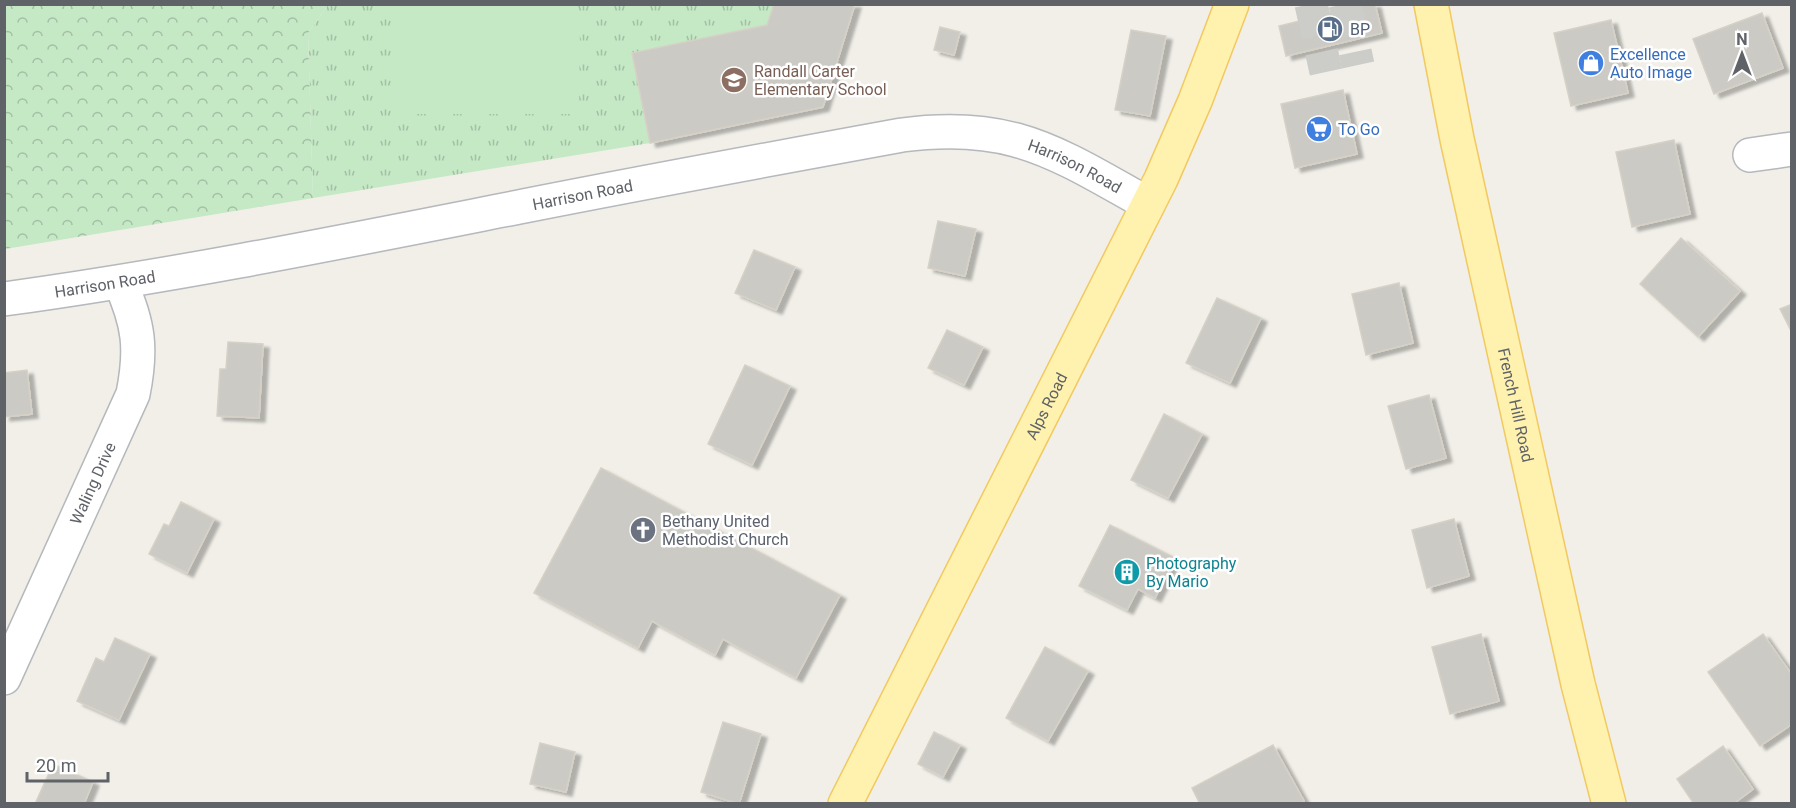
<svg xmlns="http://www.w3.org/2000/svg" width="1796" height="808" font-family="Roboto,sans-serif">
	<defs>
		<pattern id="grass-tufts" width="24" height="20" patternUnits="userSpaceOnUse" patternTransform="scale(1.5)"><rect width="24" height="20" fill="#c5e8c5"/><path d="M3 7l-1-3M5 7V3M7 7l1-3M15 17l-1-3M17 17v-4M19 17l1-3" fill="none" stroke="#a3c0a4"/></pattern>
		<pattern id="forest-crowns" width="20" height="18" patternUnits="userSpaceOnUse" patternTransform="scale(1.5)"><rect width="20" height="18" fill="#c5e8c5"/><path d="M2 6a3 3 0 1 1 6 0M12 15a3 3 0 1 1 6 0" fill="none" stroke="#a3c0a4"/></pattern>
		<filter id="shadow"><feDropShadow dx="6" dy="4" stdDeviation="1.5" flood-color="#0004"/></filter>
	</defs>
	<rect width="100%" height="100%" fill="#f1efe8"/>
	<polygon fill="url(#grass-tufts)" points="328,5 774,5 767,25 632,53 650,143 313,198 308,33"/>
	<polygon fill="url(#forest-crowns)" points="5,4 328,5 308,33 313,198 5,249"/>
	<polygon fill="#c5e8c5" points="395,5 569,5 580,19 579,114 398,114 391,105"/>
	<g fill="#cccac5" stroke="#d6d1c6" stroke-width="1.5" filter="url(#shadow)">
		<polygon points="774,4 855,4 823,107 650,143 632,53 767,25"/>
		<polygon points="1368,4 1375,4 1382,33 1286,56 1279,26"/>
		<polygon points="1762,13 1783,68 1714,94 1693,39"/>
		<polygon points="1611,20 1628,93 1571,106 1554,33"/>
		<polygon points="940,27 960,32 954,55 934,50"/>
		<polygon points="1131,30 1166,36 1150,116 1115,110"/>
		<polygon points="1343,90 1357,154 1295,168 1281,104"/>
		<polygon points="1674,140 1690,214 1632,227 1616,152"/>
		<polygon points="938,221 976,229 965,276 928,268"/>
		<polygon points="1681,238 1740,291 1698,337 1640,284"/>
		<polygon points="754,250 795,267 776,310 735,293"/>
		<polygon points="1399,283 1413,343 1366,355 1352,294"/>
		<polygon points="1217,298 1261,318 1230,383 1186,363"/>
		<polygon points="1792,304 1792,333 1780,309"/>
		<polygon points="947,330 983,347 964,385 928,368"/>
		<polygon points="228,342 263,344 259,418 217,416 220,369 226,369"/>
		<polygon points="745,365 790,386 752,465 708,444"/>
		<polygon points="27,370 32,414 4,417 4,373"/>
		<polygon points="1429,395 1446,458 1406,469 1388,406"/>
		<polygon points="1164,414 1202,434 1168,498 1131,480"/>
		<polygon points="601,468 840,595 796,678 723,639 715,655 652,621 638,648 534,593"/>
		<polygon points="181,502 214,519 187,573 149,554 164,524 169,526"/>
		<polygon points="1454,519 1469,576 1427,588 1412,530"/>
		<polygon points="1110,525 1175,558 1155,598 1138,589 1127,610 1079,586"/>
		<polygon points="1481,634 1499,701 1450,714 1432,647"/>
		<polygon points="1763,634 1792,675 1792,724 1760,746 1708,672"/>
		<polygon points="115,638 150,654 119,720 77,701 96,658 104,662"/>
		<polygon points="1045,647 1088,671 1048,741 1006,718"/>
		<polygon points="723,722 761,734 739,804 701,792"/>
		<polygon points="934,732 960,745 943,777 918,764"/>
		<polygon points="540,743 575,752 566,792 530,784"/>
		<polygon points="1273,745 1304,801 1299,804 1200,804 1192,788"/>
		<polygon points="1723,746 1753,789 1733,804 1694,804 1677,779"/>
		<polygon points="53,764 93,782 84,804 35,804"/>
	</g>
	<g fill="none" stroke-linecap="round" stroke-linejoin="round">
		<g stroke="#ccccc8" stroke-width="33" stroke-dasharray="33 16" stroke-linecap="butt">
			<polyline points="1311,4 1326,72"/>
			<polyline points="1345,4 1358,65"/>
		</g>
		<defs>
			<g id="minor">
				<polyline points="1750,155 1792,149"/>
				<path id="s1" d="M 4,299 C 179,275 351,240 524,206 C 650,181 776,158 902,135 C 940,130 979,130 1016,140 C 1063,153 1106,181 1148,204"/>
				<path id="s2" d="M 4,678 L 133,394 C 142,349 139,324 120,282"/>
			</g>
			<g id="major">
				<path id="s3" d="M 1431,4 L 1457,139 L 1578,684 L 1609,804"/>
				<path id="s4" d="M 845,804 L 1161,179 L 1195,101 L 1232,4"/>
			</g>
		</defs>
		<use href="#minor" stroke="#b5b8bc" stroke-width="36"/>
		<use href="#major" stroke="#f2c960" stroke-width="36"/>
		<use href="#minor" stroke="#fff" stroke-width="33"/>
		<use href="#major" stroke="#fff2af" stroke-width="33"/>
	</g>
	<defs>
		<symbol id="fuel-disc" viewBox="-11 -11 22 22"><circle r="9.5" fill="#5c6f8a" stroke="#fff"/><path d="M-5.5-6h7V0h2V4h1.3V-2.5L3-4.5l.8-.8L6-3V5H2.5V1h-1V6h-7ZM-4.2-4.7v3.2H.2V-4.7Z" fill="#fff"/></symbol>
		<symbol id="shop-disc" viewBox="-11 -11 22 22"><circle r="9.5" fill="#3f7fe0" stroke="#fff"/><path d="M-5-2.5h2.3a2.7 3.5 0 0 1 5.4 0H5L5.5 6h-11ZM-1.5-2.5h3a1.5 2.3 0 0 0-3 0Z" fill="#fff"/></symbol>
		<symbol id="school-disc" viewBox="-11 -11 22 22"><circle r="9.5" fill="#8d6e63" stroke="#fff"/><path d="M0-5L7-2L0 1L-7-2ZM-4 1L0 2.5L4 1V4Q0 6-4 4Z" fill="#fff"/></symbol>
		<symbol id="supermarket-disc" viewBox="-11 -11 22 22"><circle r="9.5" fill="#3f7fe0" stroke="#fff"/><path d="M-6-5.5h2.5l.6 2H6L4.5 2H-2.5L-4.4-4H-6ZM-1.5 3.2a1.3 1.3 0 1 0 .1 0ZM3 3.2a1.3 1.3 0 1 0 .1 0Z" fill="#fff"/></symbol>
		<symbol id="church-disc" viewBox="-11 -11 22 22"><circle r="9.5" fill="#6b7280" stroke="#fff"/><path d="M-1.2-6h2.4v3.5h3.3v2.4h-3.3V6h-2.4V-.1h-3.3v-2.4h3.3Z" fill="#fff"/></symbol>
		<symbol id="building-disc" viewBox="-11 -11 22 22"><circle r="9.5" fill="#0f9aa8" stroke="#fff"/><path d="M-4-6H4V6H1V3H-1V6H-4ZM-2.5-4.3h1.7v1.8h-1.7ZM.8-4.3h1.7v1.8H.8ZM-2.5-1h1.7V.8h-1.7ZM.8-1h1.7V.8H.8Z" fill="#fff"/></symbol>
	</defs>
	<g fill-rule="evenodd">
		<use href="#fuel-disc" x="1315" y="14" width="30" height="30"/>
		<use href="#shop-disc" x="1576" y="48" width="30" height="30"/>
		<use href="#school-disc" x="719" y="65" width="30" height="30"/>
		<use href="#supermarket-disc" x="1304" y="114" width="30" height="30"/>
		<use href="#church-disc" x="628" y="515" width="30" height="30"/>
		<use href="#building-disc" x="1112" y="557" width="30" height="30"/>
	</g>
	<g text-anchor="middle" stroke-width="5" stroke-linejoin="round" paint-order="stroke">
		<g font-size="16" fill="#4e5e75" stroke="#fff" text-anchor="start">
			<text x="1350" y="35">BP</text>
		</g>
		<g font-size="16" fill="#366cbe" stroke="#fff" text-anchor="start">
			<text x="1610" y="60">Excellence<tspan x="1610" dy="18">Auto Image</tspan></text>
			<text x="1338" y="135">To Go</text>
		</g>
		<g font-size="16" fill="#785e54" stroke="#fff" text-anchor="start">
			<text x="754" y="77">Randall Carter<tspan x="754" dy="18">Elementary School</tspan></text>
		</g>
		<g font-size="16" fill="#5f6368" stroke="#fff">
			<text dy="6" stroke="none"><textPath href="#s1" startOffset="1092">Harrison Road</textPath></text>
			<text dy="6" stroke="none"><textPath href="#s1" startOffset="588">Harrison Road</textPath></text>
			<text dy="6" stroke="none"><textPath href="#s1" startOffset="102">Harrison Road</textPath></text>
			<text dy="6" stroke="none"><textPath href="#s3" startOffset="410">French Hill Road</textPath></text>
			<text dy="6" stroke="none"><textPath href="#s4" startOffset="446">Alps Road</textPath></text>
			<text dy="6" stroke="none"><textPath href="#s2" startOffset="214">Waling Drive</textPath></text>
		</g>
		<g font-size="16" fill="#5b616d" stroke="#fff" text-anchor="start">
			<text x="662" y="527">Bethany United<tspan x="662" dy="18">Methodist Church</tspan></text>
		</g>
		<g font-size="16" fill="#0d838f" stroke="#fff" text-anchor="start">
			<text x="1146" y="569">Photography<tspan x="1146" dy="18">By Mario</tspan></text>
		</g>
	</g>
	<rect width="1796" height="808" fill="none" stroke="#5f6368" stroke-width="12"/>
	<g transform="translate(1742 54)" stroke="#ffffff" stroke-width="4.5" paint-order="stroke">
	<path d="M0-4.5L10 22L0 15L-10 22Z" fill="#5f6368"/>
	<text y="-9" font-size="16" font-weight="bold" text-anchor="middle" fill="#5f6368">N</text>
	</g>
	<path d="M27 772v9h81v-9" fill="none" stroke="#5f6368" stroke-width="3"/>
	<text x="36" y="772" font-size="18" fill="#5f6368" stroke="#ffffff" stroke-width="4.5" paint-order="stroke">20 m</text>
</svg>
